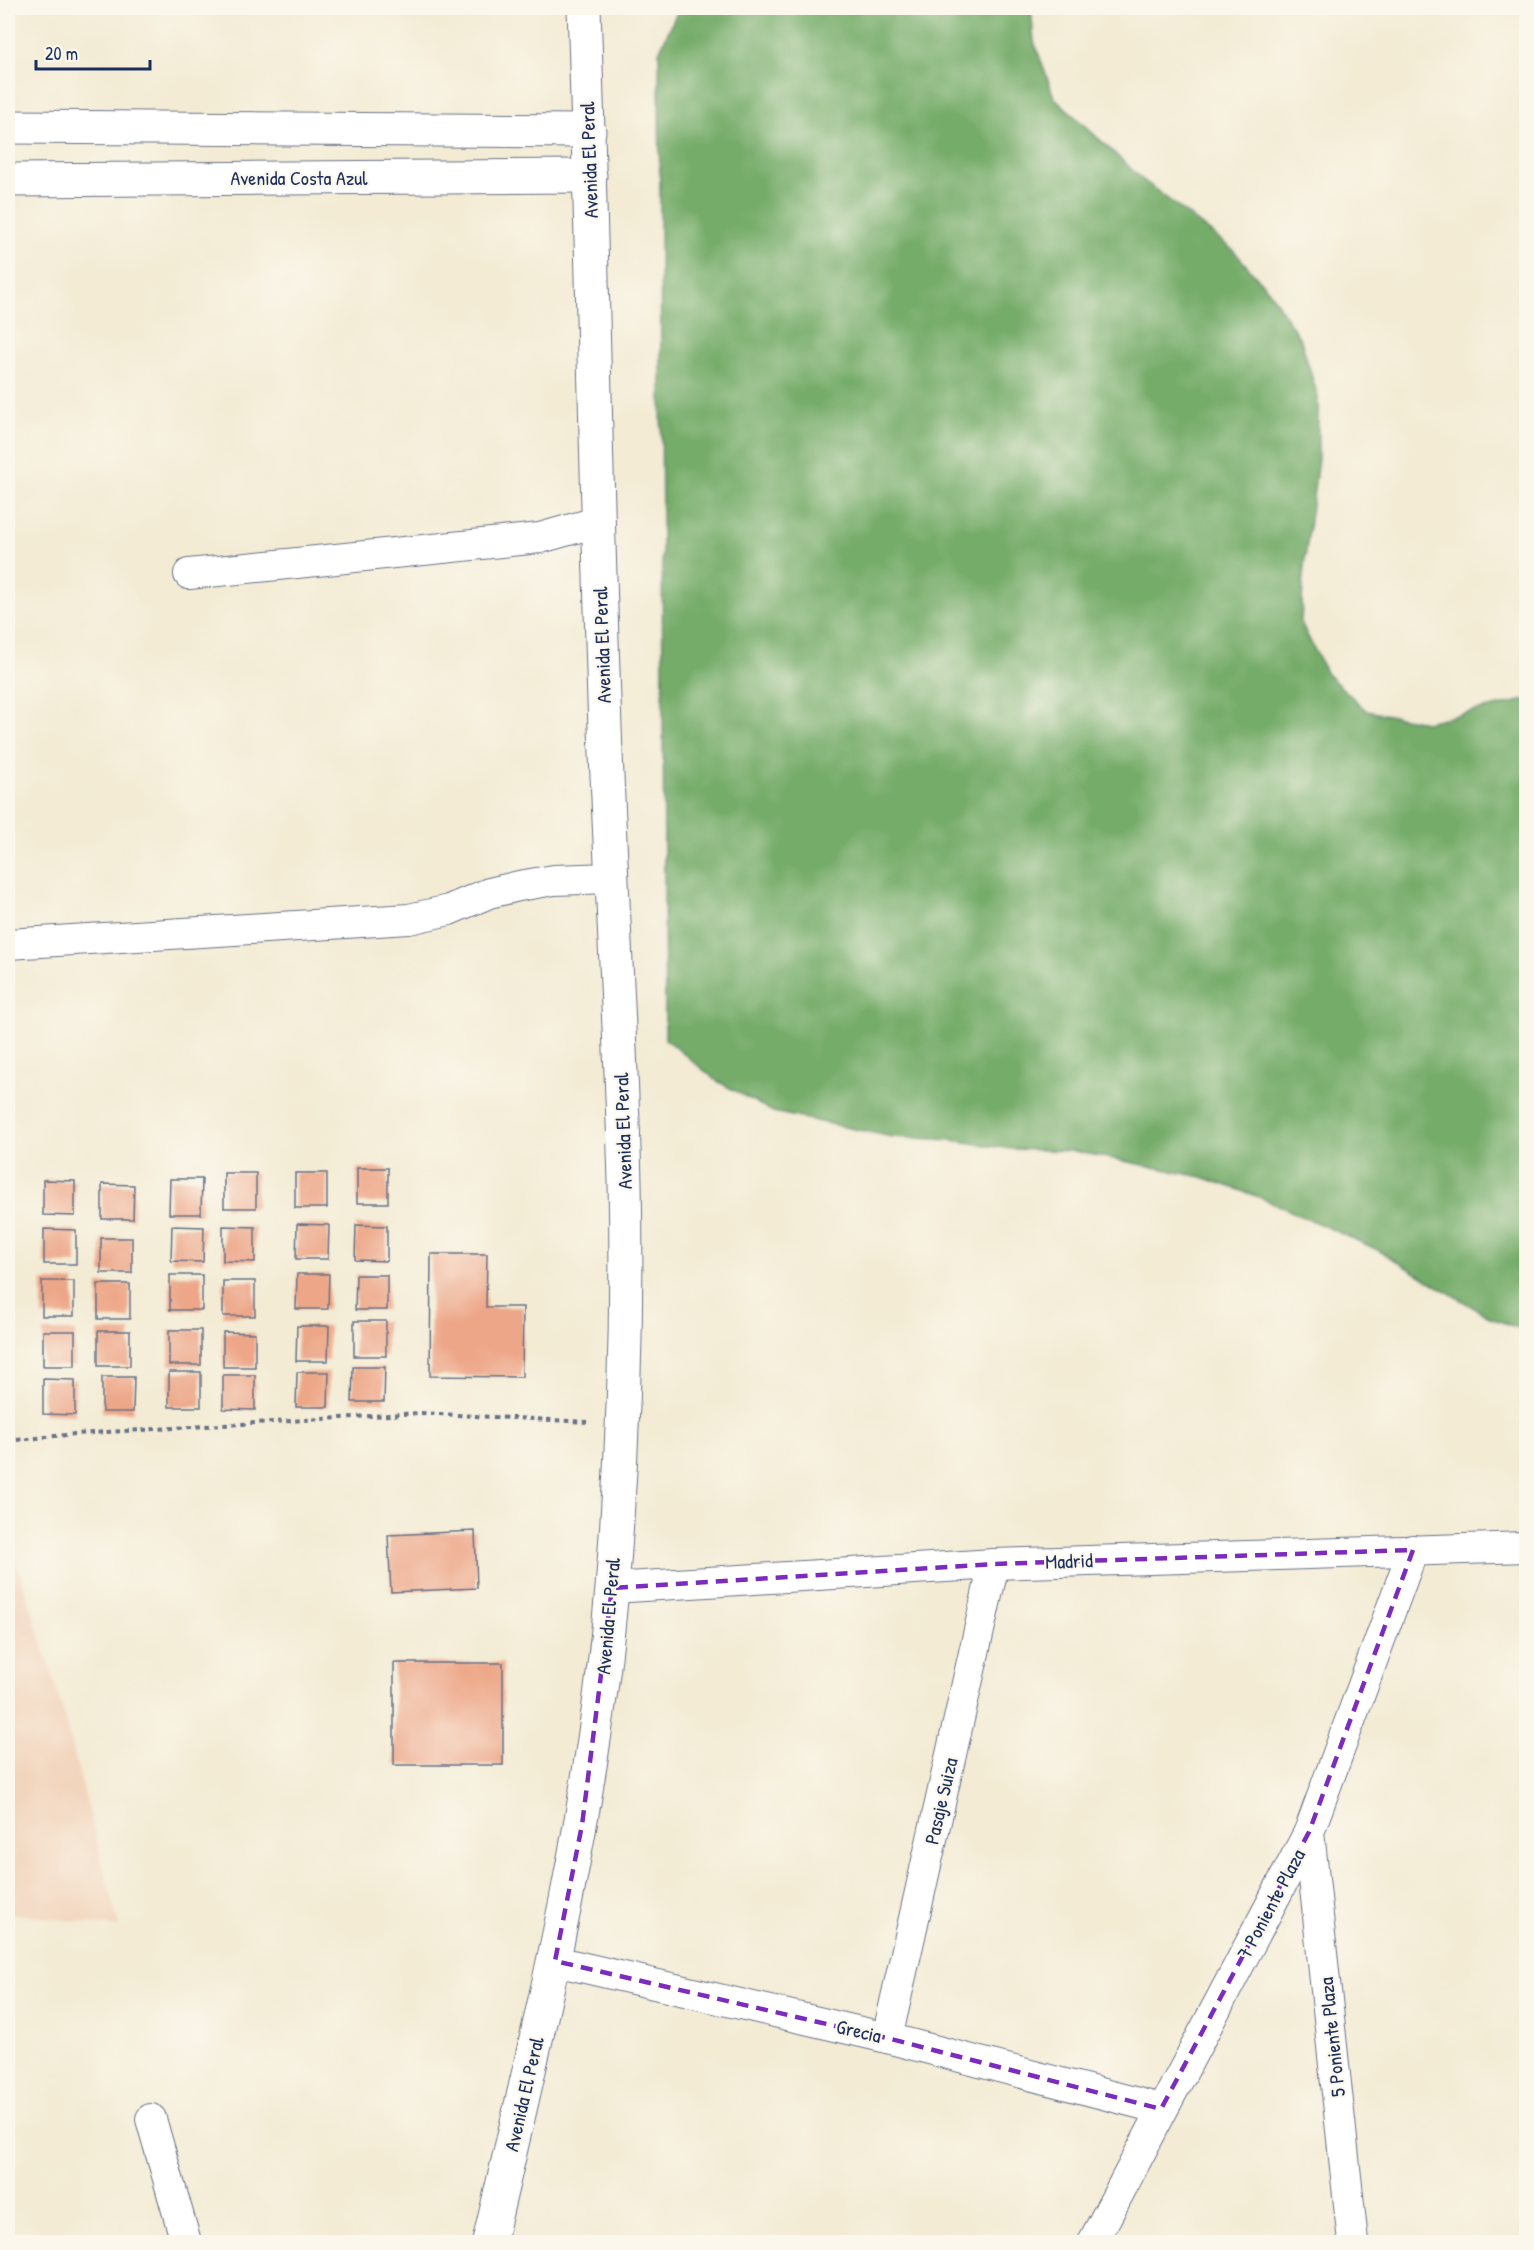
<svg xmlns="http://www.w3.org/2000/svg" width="1534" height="2250" font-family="'Patrick Hand',sans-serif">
	<rect width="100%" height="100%" fill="#fbf7ec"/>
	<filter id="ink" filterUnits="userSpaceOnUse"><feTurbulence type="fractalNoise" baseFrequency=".0167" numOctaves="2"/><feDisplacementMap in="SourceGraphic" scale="12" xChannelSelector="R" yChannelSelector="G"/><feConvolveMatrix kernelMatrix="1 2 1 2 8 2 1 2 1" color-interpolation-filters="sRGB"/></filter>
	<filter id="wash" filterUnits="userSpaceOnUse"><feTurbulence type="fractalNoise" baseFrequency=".008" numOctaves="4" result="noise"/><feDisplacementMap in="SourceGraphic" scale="24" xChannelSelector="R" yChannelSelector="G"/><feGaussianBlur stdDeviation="1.35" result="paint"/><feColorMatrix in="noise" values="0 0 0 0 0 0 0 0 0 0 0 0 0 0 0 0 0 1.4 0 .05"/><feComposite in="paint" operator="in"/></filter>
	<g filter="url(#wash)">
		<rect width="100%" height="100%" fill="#f3ebd4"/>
		<polygon fill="#f2d5bd" points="8,1535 62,1707 119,1927 8,1913"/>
		<polygon fill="#75ac69" stroke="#486e64" stroke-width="1.5" points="679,8 1031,8 1034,41 1054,97 1142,179 1233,250 1270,292 1301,340 1318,397 1318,459 1304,567 1301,623 1327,674 1367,711 1426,722 1526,700 1526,1331 1491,1318 1378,1250 1259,1197 1202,1177 1074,1151 1011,1149 952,1140 892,1137 773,1112 717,1081 665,1039 659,52"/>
		<g id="blocks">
			<g fill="#eda687">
				<rect x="357" y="1168" width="31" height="35"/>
				<rect x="224" y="1173" width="32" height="35"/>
				<rect x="295" y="1173" width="32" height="35"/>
				<polygon points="170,1179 202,1179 201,1214 169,1214"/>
				<polygon points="43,1180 75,1181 75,1216 43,1215"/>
				<polygon points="102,1184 134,1185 133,1219 102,1219"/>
				<polygon points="297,1224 329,1225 328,1259 296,1259"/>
				<polygon points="356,1225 387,1226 387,1261 355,1260"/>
				<polygon points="172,1226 204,1227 203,1262 171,1261"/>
				<polygon points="223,1226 255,1227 255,1262 223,1261"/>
				<polygon points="44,1229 76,1230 76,1264 44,1264"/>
				<rect x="101" y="1238" width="31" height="35"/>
				<polygon points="431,1254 487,1254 486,1307 523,1307 522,1377 430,1376"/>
				<polygon points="297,1274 329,1274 328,1309 296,1309"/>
				<rect x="170" y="1275" width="32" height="35"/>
				<polygon points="356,1275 387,1275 387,1310 355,1310"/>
				<rect x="42" y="1281" width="32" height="35"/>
				<rect x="223" y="1281" width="32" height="35"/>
				<rect x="98" y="1284" width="32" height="35"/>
				<rect x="354" y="1321" width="32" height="35"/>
				<polygon points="297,1326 329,1326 328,1361 296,1361"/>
				<rect x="169" y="1330" width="32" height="35"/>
				<rect x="43" y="1331" width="32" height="35"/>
				<rect x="98" y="1331" width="32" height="35"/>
				<polygon points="223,1332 255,1333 255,1367 223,1367"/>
				<polygon points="353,1367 385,1367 384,1402 352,1402"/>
				<rect x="169" y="1372" width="32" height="35"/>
				<polygon points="297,1372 329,1372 328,1407 296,1407"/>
				<polygon points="223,1375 255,1375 255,1410 223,1409"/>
				<polygon points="102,1377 134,1377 133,1412 102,1412"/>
				<polygon points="43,1379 75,1380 75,1415 43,1414"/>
				<polygon points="475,1531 477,1588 391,1592 388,1535"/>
				<rect x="394" y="1663" width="109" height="102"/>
			</g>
		</g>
	</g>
	<g filter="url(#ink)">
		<use href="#blocks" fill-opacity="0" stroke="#677187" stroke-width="1.5"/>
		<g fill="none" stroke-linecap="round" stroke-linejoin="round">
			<defs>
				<g id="minor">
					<polyline points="189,574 540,538 597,522"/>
					<polyline points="8,944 409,919 449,910 489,893 519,886 554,880 611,878"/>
					<polyline points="612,1588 994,1564 1526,1547"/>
					<polyline points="1309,1832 1353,2242"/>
					<polyline points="555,1961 887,2038 1161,2109"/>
					<polyline points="887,2038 994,1564"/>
					<polyline points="151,2119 186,2242"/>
					<polyline points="1093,2242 1309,1832 1413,1550"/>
				</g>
				<g id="tertiary">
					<polyline points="8,127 589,131"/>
					<polyline points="8,180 590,176"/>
				</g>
				<path id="primary" d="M 489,2242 C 540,2025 593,1811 612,1588 C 623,1454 628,1317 625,1182 C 621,1039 612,896 606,753 C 596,504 593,256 584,8"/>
			</defs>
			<use href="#minor" stroke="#677187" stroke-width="32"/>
			<use href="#tertiary" stroke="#677187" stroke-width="35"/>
			<use href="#primary" stroke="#677187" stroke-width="35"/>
			<polyline stroke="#677187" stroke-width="4" stroke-dasharray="4.5 4.5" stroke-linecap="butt" points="8,1441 75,1434 421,1413 587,1422"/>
			<use href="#minor" stroke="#fff" stroke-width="30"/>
			<use href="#tertiary" stroke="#fff" stroke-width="33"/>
			<use href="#primary" stroke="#fff" stroke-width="33"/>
		</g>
	</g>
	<path fill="none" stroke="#7b2cbf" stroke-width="4.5" stroke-dasharray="12 8" stroke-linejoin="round" d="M 1413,1550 L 1309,1832 L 1161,2109 L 887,2038 L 555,1961 L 582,1825 L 612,1588 L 994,1564 Z"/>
	<g text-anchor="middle" stroke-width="4.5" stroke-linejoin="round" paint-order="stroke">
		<g font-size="20" fill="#1b2f5e" stroke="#fbf7ec">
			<text transform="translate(589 160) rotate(-92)" y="7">Avenida El Peral</text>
			<text x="299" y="185">Avenida Costa Azul</text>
			<text transform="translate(602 645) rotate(-92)" y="7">Avenida El Peral</text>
			<text transform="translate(623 1131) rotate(-92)" y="7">Avenida El Peral</text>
			<text transform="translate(1069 1561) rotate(-2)" y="7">Madrid</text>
			<text transform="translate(608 1616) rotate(-85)" y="7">Avenida El Peral</text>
			<text transform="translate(941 1801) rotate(-77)" y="7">Pasaje Suiza</text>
			<text transform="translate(1271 1904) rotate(-62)" y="7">7 Poniente Plaza</text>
			<text transform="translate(859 2031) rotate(13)" y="7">Grecia</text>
			<text transform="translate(1332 2037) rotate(-96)" y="7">5 Poniente Plaza</text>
			<text transform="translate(524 2094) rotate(-77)" y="7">Avenida El Peral</text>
		</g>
	</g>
	<rect width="1534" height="2250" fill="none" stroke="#fbf7ec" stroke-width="30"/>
	<path d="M36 60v9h114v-9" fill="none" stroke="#1b2f5e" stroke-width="3"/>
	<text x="45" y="60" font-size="18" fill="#1b2f5e" stroke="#fbf7ec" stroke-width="4.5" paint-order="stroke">20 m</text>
</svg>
